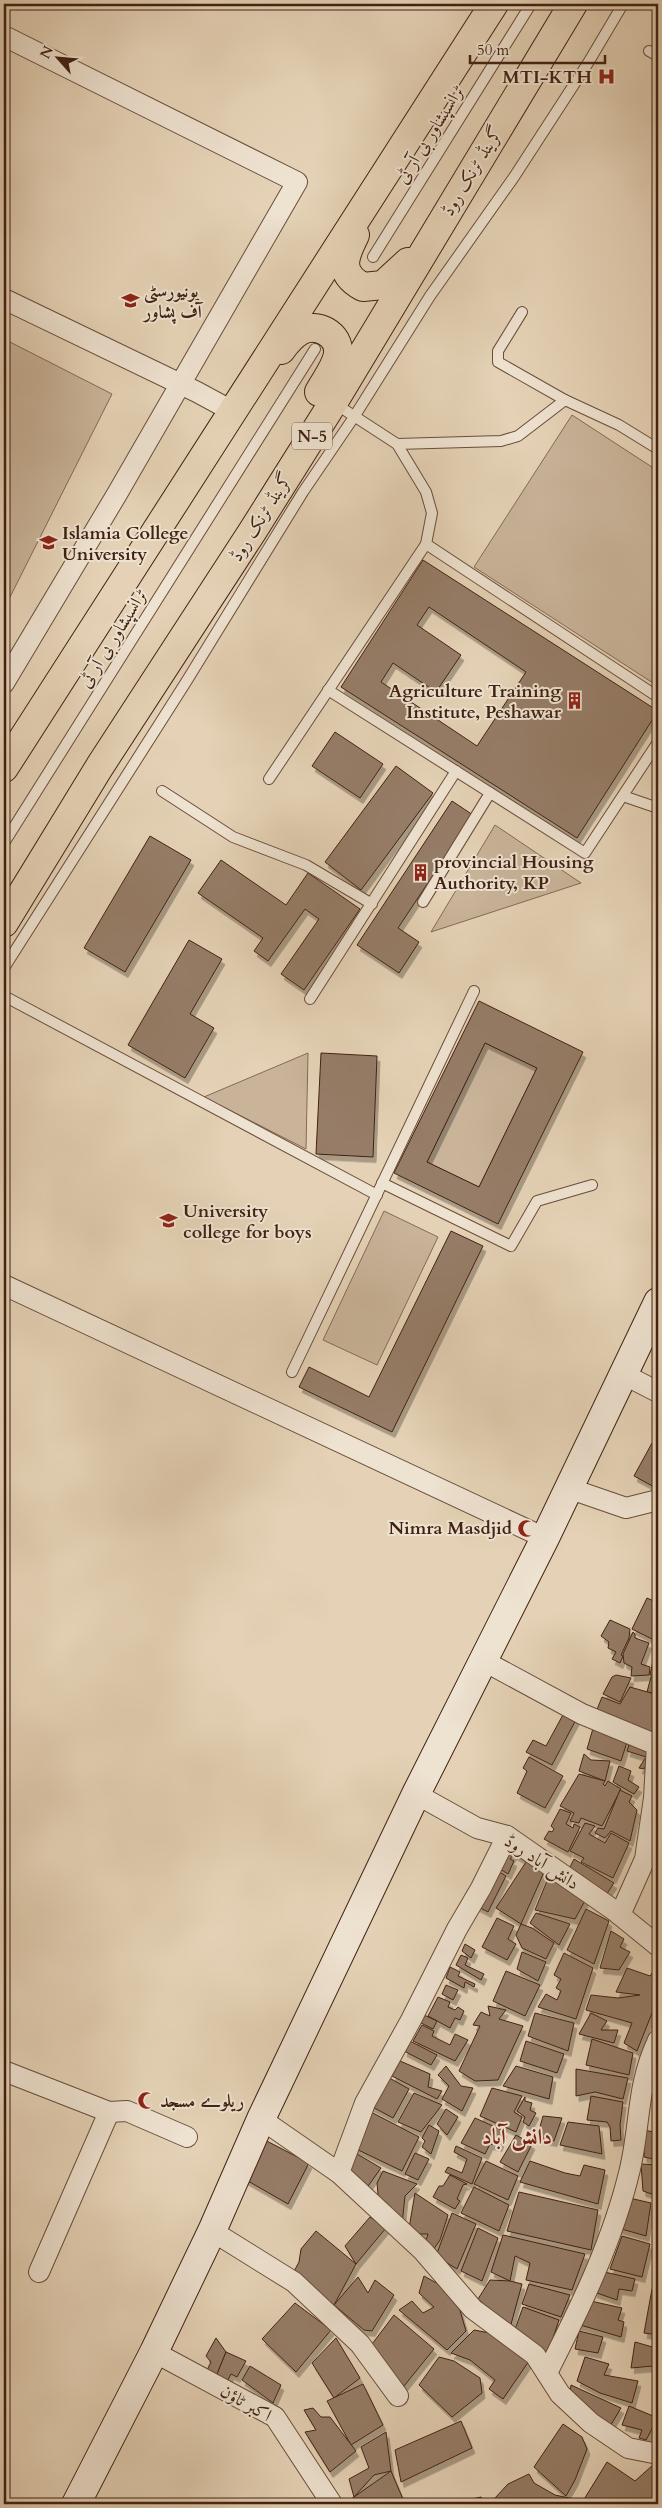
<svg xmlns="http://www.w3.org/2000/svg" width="662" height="2508" font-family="Cardo,Amiri,serif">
	<defs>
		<filter id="shadow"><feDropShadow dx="3" dy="5.5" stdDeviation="0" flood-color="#0004"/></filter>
	</defs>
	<rect width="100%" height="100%" fill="#e5d2b6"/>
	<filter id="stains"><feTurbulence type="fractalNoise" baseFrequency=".004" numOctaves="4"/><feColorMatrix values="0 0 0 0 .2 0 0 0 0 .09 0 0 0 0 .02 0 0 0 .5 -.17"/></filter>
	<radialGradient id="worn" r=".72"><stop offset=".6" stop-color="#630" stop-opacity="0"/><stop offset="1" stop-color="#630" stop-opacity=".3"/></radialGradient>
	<g fill="#c9b49a" stroke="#856a56">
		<polygon points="4,339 112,394 4,609"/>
		<polygon points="572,415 658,471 658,674 653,683 474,567"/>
		<polygon points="495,825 581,883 431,932"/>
		<polygon points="485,1043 537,1068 479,1187 427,1162"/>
		<polygon points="308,1053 306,1149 204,1097"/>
		<polygon points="384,1211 438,1237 377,1365 323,1340"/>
	</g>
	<g fill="#967d67" stroke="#412112" fill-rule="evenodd" filter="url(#shadow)">
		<path d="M 423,560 L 658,711 L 577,838 L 341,687 ZM 429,607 L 526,672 L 477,746 L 381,682 L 393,663 L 436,692 L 461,655 L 417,625 Z"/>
		<polygon points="335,732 383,764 360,798 312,766"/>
		<polygon points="396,766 433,793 361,890 325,862"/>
		<polygon points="452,801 473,815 398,928 419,942 399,973 357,945"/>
		<polygon points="150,836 191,860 125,972 84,948"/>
		<polygon points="221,860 286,905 308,873 360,909 304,990 281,974 319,919 305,909 268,961 254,951 263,938 198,893"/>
		<polygon points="189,940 222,959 190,1014 214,1028 185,1078 128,1045"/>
		<path d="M 479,1001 L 583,1052 L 498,1224 L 394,1173 ZM 485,1043 L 537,1068 L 479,1187 L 427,1162 Z"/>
		<polygon points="321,1053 377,1056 373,1157 316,1154"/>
		<polygon points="451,1231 483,1246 392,1432 299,1387 309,1367 369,1397"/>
		<polygon points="652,1443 658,1447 658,1489 634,1476"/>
		<polygon points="647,1598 658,1603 658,1632 654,1640 632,1629"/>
		<polygon points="610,1620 630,1629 629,1638 621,1655 623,1656 620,1663 612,1659 616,1652 608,1648 609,1642 601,1636"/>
		<polygon points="633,1632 635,1634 635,1638 649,1643 641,1664 650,1667 649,1675 631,1676 632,1667 624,1663 623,1654"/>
		<polygon points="654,1656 658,1656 658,1677 650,1675"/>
		<polygon points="616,1675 631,1678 620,1702 603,1694 612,1677"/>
		<polygon points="651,1677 658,1679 658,1694 647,1692"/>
		<polygon points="630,1687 658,1695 658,1741 594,1717 602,1697 620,1704"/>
		<polygon points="565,1711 579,1714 552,1765 526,1752 533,1740 546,1746"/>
		<polygon points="594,1725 628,1739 621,1761 587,1749"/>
		<polygon points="631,1739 655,1748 644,1769 639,1768 646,1757 627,1751"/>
		<polygon points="584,1754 591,1760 610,1761 605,1781 579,1771"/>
		<polygon points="529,1757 563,1776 545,1808 517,1793 527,1771 523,1768"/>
		<polygon points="619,1766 631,1771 628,1780 639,1787 634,1794 613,1782"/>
		<polygon points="579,1774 605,1781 603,1784 605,1786 608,1781 621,1789 602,1826 581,1818 579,1823 570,1821 574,1813 560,1806"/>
		<polygon points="620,1790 632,1796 629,1802 637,1810 630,1841 611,1831 605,1838 595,1833 598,1828 604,1829"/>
		<polygon points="560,1809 571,1813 566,1824 573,1828 574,1824 580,1827 568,1852 544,1839 549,1831 552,1832 554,1829 551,1826"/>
		<polygon points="585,1823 595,1826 589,1834 605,1843 611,1833 629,1843 613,1878 581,1862 584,1858 570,1851"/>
		<polygon points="505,1840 524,1852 521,1858 514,1854 510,1859 514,1861 508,1874 492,1864"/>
		<polygon points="574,1859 614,1883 606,1895 567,1873"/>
		<polygon points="526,1862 545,1870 521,1924 496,1908"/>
		<polygon points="493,1868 506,1876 488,1912 473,1904"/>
		<polygon points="549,1876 586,1899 575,1919 535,1910"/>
		<polygon points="586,1909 609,1921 594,1964 567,1950"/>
		<polygon points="536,1913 570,1924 559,1945 530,1923"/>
		<polygon points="497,1918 514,1926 508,1939 516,1944 507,1960 482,1947"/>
		<polygon points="521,1924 532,1928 554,1943 546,1959 522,1948 516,1935"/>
		<polygon points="611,1931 624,1939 620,1947 630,1952 619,1970 600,1968"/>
		<polygon points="465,1944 475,1950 471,1958 462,1951"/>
		<polygon points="522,1952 546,1962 538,1981 517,1969"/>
		<polygon points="564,1953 593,1968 576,2019 538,2007 546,1994 557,2000 561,1991 556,1988 561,1979 554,1975"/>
		<polygon points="461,1955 468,1958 465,1965 484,1974 481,1980 456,1965"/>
		<polygon points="658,1965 658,1998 637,2051 624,2043 632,2023 586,2010 591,1995 618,1998 640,1995 616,1992 627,1968 650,1976"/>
		<polygon points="450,1967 460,1972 458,1976 475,1984 474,1987 465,1982 464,1988 446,1978"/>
		<polygon points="506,1971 540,1985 525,2016 493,2001"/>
		<polygon points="446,1985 458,1990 453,2000 442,1994"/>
		<polygon points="438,1997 450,2002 448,2007 455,2010 458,2007 464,2011 460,2020 455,2018 450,2028 428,2016"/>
		<polygon points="488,2006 506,2010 499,2019 523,2026 498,2080 475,2081 459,2071 480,2026 473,2025 481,2012 490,2016"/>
		<polygon points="535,2013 574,2023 568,2051 528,2036"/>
		<polygon points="591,2013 607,2021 601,2030 618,2030 614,2043 579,2034"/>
		<polygon points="424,2015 437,2021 433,2029 421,2023"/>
		<polygon points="422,2025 434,2031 432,2036 450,2045 455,2034 468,2040 455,2061 413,2041"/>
		<polygon points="592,2039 633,2053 629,2075 586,2065"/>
		<polygon points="408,2040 437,2055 431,2065 404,2051"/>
		<polygon points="526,2041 564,2054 557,2073 520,2061"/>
		<polygon points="400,2061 430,2074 428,2087 442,2091 437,2099 392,2076"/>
		<polygon points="446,2066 461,2086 473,2088 462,2111 442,2099 449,2086 438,2075"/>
		<polygon points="516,2066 553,2077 549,2099 503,2086"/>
		<polygon points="576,2069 628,2078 623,2099 595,2092 576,2096"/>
		<polygon points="384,2075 409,2089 393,2118 365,2103"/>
		<polygon points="492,2088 522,2096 514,2112 522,2117 516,2132 480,2116"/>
		<polygon points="414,2093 442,2105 421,2132 398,2122"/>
		<polygon points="591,2096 623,2102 620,2125 621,2140 611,2141 610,2127 607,2122 587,2120"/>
		<polygon points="525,2097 525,2101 532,2103 530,2110 536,2113 529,2126 523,2122 525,2117 517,2111"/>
		<polygon points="446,2109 458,2117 447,2135 437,2124"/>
		<polygon points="367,2110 419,2137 402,2171 352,2147"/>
		<polygon points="543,2116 562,2118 554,2141 537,2138"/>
		<polygon points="475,2118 504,2131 499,2146 490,2144 485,2154 461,2143"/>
		<polygon points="568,2122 599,2126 602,2154 560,2145"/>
		<polygon points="429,2125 439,2131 431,2154 422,2147 425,2141 422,2138"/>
		<polygon points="644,2130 658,2133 658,2160 644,2157"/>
		<polygon points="516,2135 532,2144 518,2172 500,2162"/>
		<polygon points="261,2138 309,2163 288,2204 241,2177"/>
		<polygon points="456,2146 482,2158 472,2184 445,2172 448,2167 462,2173 467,2159 454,2152"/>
		<polygon points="352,2151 381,2168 366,2189 342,2173"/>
		<polygon points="415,2153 429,2159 418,2180 405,2174"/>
		<polygon points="486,2161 518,2176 508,2200 474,2184"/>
		<polygon points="530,2161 565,2173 580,2176 584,2165 605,2170 598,2204 520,2182"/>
		<polygon points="641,2164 658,2165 658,2196 643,2191"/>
		<polygon points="383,2171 417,2184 405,2196 402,2224 379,2205 377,2183"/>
		<polygon points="450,2175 467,2184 463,2185 457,2199 460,2201 455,2209 433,2197 439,2186 443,2186"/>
		<polygon points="474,2187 509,2205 499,2231 461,2213"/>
		<polygon points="519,2192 598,2210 591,2250 507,2231"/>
		<polygon points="415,2193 448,2215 440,2240 431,2253 424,2247 428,2234 408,2234"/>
		<polygon points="625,2197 651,2203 646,2236 618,2228"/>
		<polygon points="452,2213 476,2224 457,2269 436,2256"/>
		<polygon points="370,2217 386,2228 356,2264 345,2246"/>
		<polygon points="478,2228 498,2238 482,2281 461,2271"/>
		<polygon points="316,2231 356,2264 334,2305 290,2279 299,2262 301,2249"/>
		<polygon points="503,2235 585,2254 572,2290 526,2280 530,2263 515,2256 510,2281 491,2272"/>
		<polygon points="622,2236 650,2244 642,2277 610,2269"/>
		<polygon points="600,2271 635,2279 632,2291 619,2289 617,2300 594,2292"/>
		<polygon points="424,2276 440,2285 459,2307 466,2331 447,2350 399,2310 412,2301 423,2313 434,2307 419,2293"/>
		<polygon points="358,2277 368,2293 375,2280 394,2295 372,2331 364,2330 334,2305"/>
		<polygon points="490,2280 510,2281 522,2284 510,2328 478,2299"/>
		<polygon points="529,2284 570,2295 561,2317 522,2304"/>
		<polygon points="652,2289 658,2290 658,2335 644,2333"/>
		<polygon points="586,2300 622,2308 618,2320 624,2322 621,2337 577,2324"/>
		<polygon points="295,2303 331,2330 296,2372 262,2339"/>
		<polygon points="523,2307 559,2320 547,2356 514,2332"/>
		<polygon points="394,2315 434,2349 404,2386 366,2352"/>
		<polygon points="474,2330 500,2335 516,2353 529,2361 503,2399 489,2389 495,2380 470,2360 451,2353"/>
		<polygon points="579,2331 603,2337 598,2353 575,2349"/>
		<polygon points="216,2338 226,2352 213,2384 203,2378 211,2362 206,2356"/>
		<polygon points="336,2338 360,2378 334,2398 312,2363"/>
		<polygon points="635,2342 656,2348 653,2366 631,2368"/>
		<polygon points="226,2352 246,2361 237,2377 231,2374 226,2384 213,2384"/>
		<polygon points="439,2357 454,2361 480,2378 482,2393 452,2417 419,2385"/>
		<polygon points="585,2357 609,2364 604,2375 638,2381 632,2403 600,2393 577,2381"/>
		<polygon points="250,2366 281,2385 273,2403 242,2380"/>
		<polygon points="363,2384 383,2425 351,2445 327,2401"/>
		<polygon points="571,2385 621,2408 609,2428 570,2392"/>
		<polygon points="629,2406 658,2418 646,2440 639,2438 642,2430 622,2425"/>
		<polygon points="313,2408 321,2417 330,2417 356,2451 330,2472 305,2432 316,2430 304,2410"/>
		<polygon points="461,2421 472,2448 401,2482 395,2450"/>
		<polygon points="563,2424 582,2437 587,2449 575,2480 566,2496 534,2467"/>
		<polygon points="386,2432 391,2471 374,2475 354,2497 349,2479 369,2468 361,2447"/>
		<polygon points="607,2462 635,2481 654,2464 658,2465 658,2497 655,2504 587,2504 583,2501"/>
		<polygon points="391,2471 405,2504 344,2504"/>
		<polygon points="529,2474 534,2483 555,2495 583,2501 587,2504 501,2504 495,2498 508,2484"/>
		<polygon points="481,2497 488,2504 459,2504 457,2502"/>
	</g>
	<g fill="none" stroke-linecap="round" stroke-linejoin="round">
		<defs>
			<g id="lane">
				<polyline points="649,51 658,56"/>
				<polyline points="373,257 531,4"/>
				<polyline points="522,312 498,351 498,362 565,400"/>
				<polyline points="397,444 501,441 518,436 565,400 619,425 658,449"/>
				<polyline points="426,544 658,697"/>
				<polyline points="328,690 585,853 658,742"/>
				<polyline points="269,779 426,544 432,513 426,492 397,444 334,403"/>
				<polyline points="162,791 233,837 306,865 372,904"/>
				<polyline points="623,796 658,808"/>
				<polyline points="4,843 315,349"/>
				<polyline points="423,902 490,793"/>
				<polyline points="4,968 186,682 303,492 354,417 430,296 514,177 588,63 623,4"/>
				<polyline points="4,996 377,1195"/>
				<polyline points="310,999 456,771"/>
				<polyline points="382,1183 511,1246 537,1201 592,1185"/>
				<polyline points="292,1372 474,991"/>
			</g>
			<g id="street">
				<polyline points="4,36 297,182 117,494 4,683"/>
				<polyline points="4,299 197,392 234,412"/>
				<polyline points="4,1285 545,1538"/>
				<polyline points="623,1374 658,1392"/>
				<polyline points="568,1488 626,1508 654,1501 658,1503"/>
				<polyline points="484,1661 582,1714 657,1745 654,1798 645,1859 620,1915"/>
				<polyline points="416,1794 477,1828 507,1836 615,1911 658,1946"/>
				<polyline points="4,2071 109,2112 127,2111 187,2137"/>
				<polyline points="261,2119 339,2173 423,2251 473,2309 535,2355 560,2394 591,2423 628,2448 658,2454"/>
				<polyline points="339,2173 365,2103 411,2020 457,1929 481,1888 507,1836"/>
				<polyline points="212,2231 294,2282 360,2344 398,2396"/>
				<polyline points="39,2272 109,2112"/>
				<polyline points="154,2352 275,2417 332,2504"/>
				<path d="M 547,2373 C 580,2308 613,2241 630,2169 C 641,2122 636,2087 658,2040"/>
			</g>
			<polyline id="secondary" points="76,2504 154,2352 212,2231 261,2119 416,1794 545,1538 658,1302"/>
			<g id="highway">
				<path d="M 355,235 C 344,257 337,273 363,287 L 383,285 L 408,262"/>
				<path d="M 281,350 C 286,343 293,335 300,331 C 317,322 340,334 338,354 C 336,367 325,381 319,392"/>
				<polyline points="4,768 494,4"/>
				<polyline points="4,923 100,766 252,532 333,403 573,4"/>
			</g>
		</defs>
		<use href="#lane" stroke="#6a4d3b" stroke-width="12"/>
		<use href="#street" stroke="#6a4d3b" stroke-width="22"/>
		<use href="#secondary" stroke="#412112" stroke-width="30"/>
		<use href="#highway" stroke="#412112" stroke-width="30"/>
		<use href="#lane" stroke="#eee2d0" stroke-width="10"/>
		<use href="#street" stroke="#eee2d0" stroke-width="20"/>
		<use href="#secondary" stroke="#eee2d0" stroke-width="28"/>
		<use href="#highway" stroke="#e5d2b6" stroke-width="28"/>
	</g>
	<defs>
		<symbol id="hospital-bare" viewBox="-9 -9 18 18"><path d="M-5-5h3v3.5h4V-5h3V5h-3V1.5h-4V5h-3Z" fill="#8f2418" stroke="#eee2d0" stroke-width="2.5" paint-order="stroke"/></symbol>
		<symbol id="university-bare" viewBox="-9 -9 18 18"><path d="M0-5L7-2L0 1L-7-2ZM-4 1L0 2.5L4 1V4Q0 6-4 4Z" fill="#8f2418" stroke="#eee2d0" stroke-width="2.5" paint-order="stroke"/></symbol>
		<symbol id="building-bare" viewBox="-9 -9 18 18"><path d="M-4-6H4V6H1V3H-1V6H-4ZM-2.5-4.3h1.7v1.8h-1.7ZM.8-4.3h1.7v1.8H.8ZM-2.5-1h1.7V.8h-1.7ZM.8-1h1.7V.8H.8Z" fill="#8f2418" stroke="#eee2d0" stroke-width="2.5" paint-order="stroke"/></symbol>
		<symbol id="mosque-bare" viewBox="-9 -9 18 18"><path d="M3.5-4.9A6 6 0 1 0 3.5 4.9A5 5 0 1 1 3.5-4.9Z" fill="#8f2418" stroke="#eee2d0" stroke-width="2.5" paint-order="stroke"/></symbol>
	</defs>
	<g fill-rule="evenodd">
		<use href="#hospital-bare" x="594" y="64" width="25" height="25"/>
		<use href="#university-bare" x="118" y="288" width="25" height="25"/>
		<use href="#university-bare" x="36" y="530" width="25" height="25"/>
		<use href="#building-bare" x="562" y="688" width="25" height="25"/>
		<use href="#building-bare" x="408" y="860" width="25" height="25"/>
		<use href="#university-bare" x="156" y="1208" width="25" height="25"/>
		<use href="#mosque-bare" x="514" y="1516" width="25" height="25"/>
		<use href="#mosque-bare" x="134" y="2088" width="25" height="25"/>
	</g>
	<g text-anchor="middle" stroke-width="4" stroke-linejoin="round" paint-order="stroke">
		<rect fill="#eee2d0" stroke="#755b4b" stroke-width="1" x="292" y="422.5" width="40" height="27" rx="4"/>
		<g font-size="16" font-weight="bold" fill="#412112">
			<text x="312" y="442">N-5</text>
		</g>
		<g font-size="18" font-weight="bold" fill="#412112" stroke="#eee2d0" text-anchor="start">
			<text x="592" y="83" text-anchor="end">MTI-KTH</text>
			<text x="144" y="297">یونیورسٹی<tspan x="144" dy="21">آف پشاور</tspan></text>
			<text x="62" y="539">Islamia College<tspan x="62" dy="21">University</tspan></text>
			<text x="561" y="697" text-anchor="end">Agriculture Training<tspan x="561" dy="21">Institute, Peshawar</tspan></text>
			<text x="434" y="868">provincial Housing<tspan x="434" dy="21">Authority, KP</tspan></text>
			<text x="183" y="1217">University<tspan x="183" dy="21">college for boys</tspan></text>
			<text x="512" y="1534" text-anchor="end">Nimra Masdjid</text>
			<text x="160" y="2107">ریلوے مسجد</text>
		</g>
		<g font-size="18" fill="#412112" stroke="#eee2d0">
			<text transform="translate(430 134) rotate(-58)" y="6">ٹرانسپشاور بی آر ٹی</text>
			<text transform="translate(472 171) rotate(-59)" y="6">گرینڈ ٹرنک روڈ</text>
			<text transform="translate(261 517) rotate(-58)" y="6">گرینڈ ٹرنک روڈ</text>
			<text transform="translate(113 638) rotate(-58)" y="6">ٹرانسپشاور بی آر ٹی</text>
			<text transform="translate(542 1862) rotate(33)" y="6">دانش آباد روڈ</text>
			<text transform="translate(246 2403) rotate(30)" y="6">اکبر ٹاؤن</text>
		</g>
		<g font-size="22" font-weight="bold" fill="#7a1f14" stroke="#eee2d0">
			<text x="517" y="2144">دانش آباد</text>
		</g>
	</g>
	<rect width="662" height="2508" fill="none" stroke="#e5d2b6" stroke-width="20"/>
	<rect x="5" y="5" width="652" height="2498" fill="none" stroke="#412112" stroke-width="2.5"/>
	<rect x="10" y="10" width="642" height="2488" fill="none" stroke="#412112"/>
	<g transform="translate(58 58) rotate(297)" stroke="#eee2d0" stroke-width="4" paint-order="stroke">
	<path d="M0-4L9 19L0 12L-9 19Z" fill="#412112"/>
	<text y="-8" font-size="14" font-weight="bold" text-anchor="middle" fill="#412112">N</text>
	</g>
	<path d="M470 55v8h135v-8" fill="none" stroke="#412112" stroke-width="2.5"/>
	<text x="477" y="55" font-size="15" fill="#412112" stroke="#eee2d0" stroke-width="4" paint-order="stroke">50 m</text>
	<rect width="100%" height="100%" filter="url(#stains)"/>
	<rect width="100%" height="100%" fill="url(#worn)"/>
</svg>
